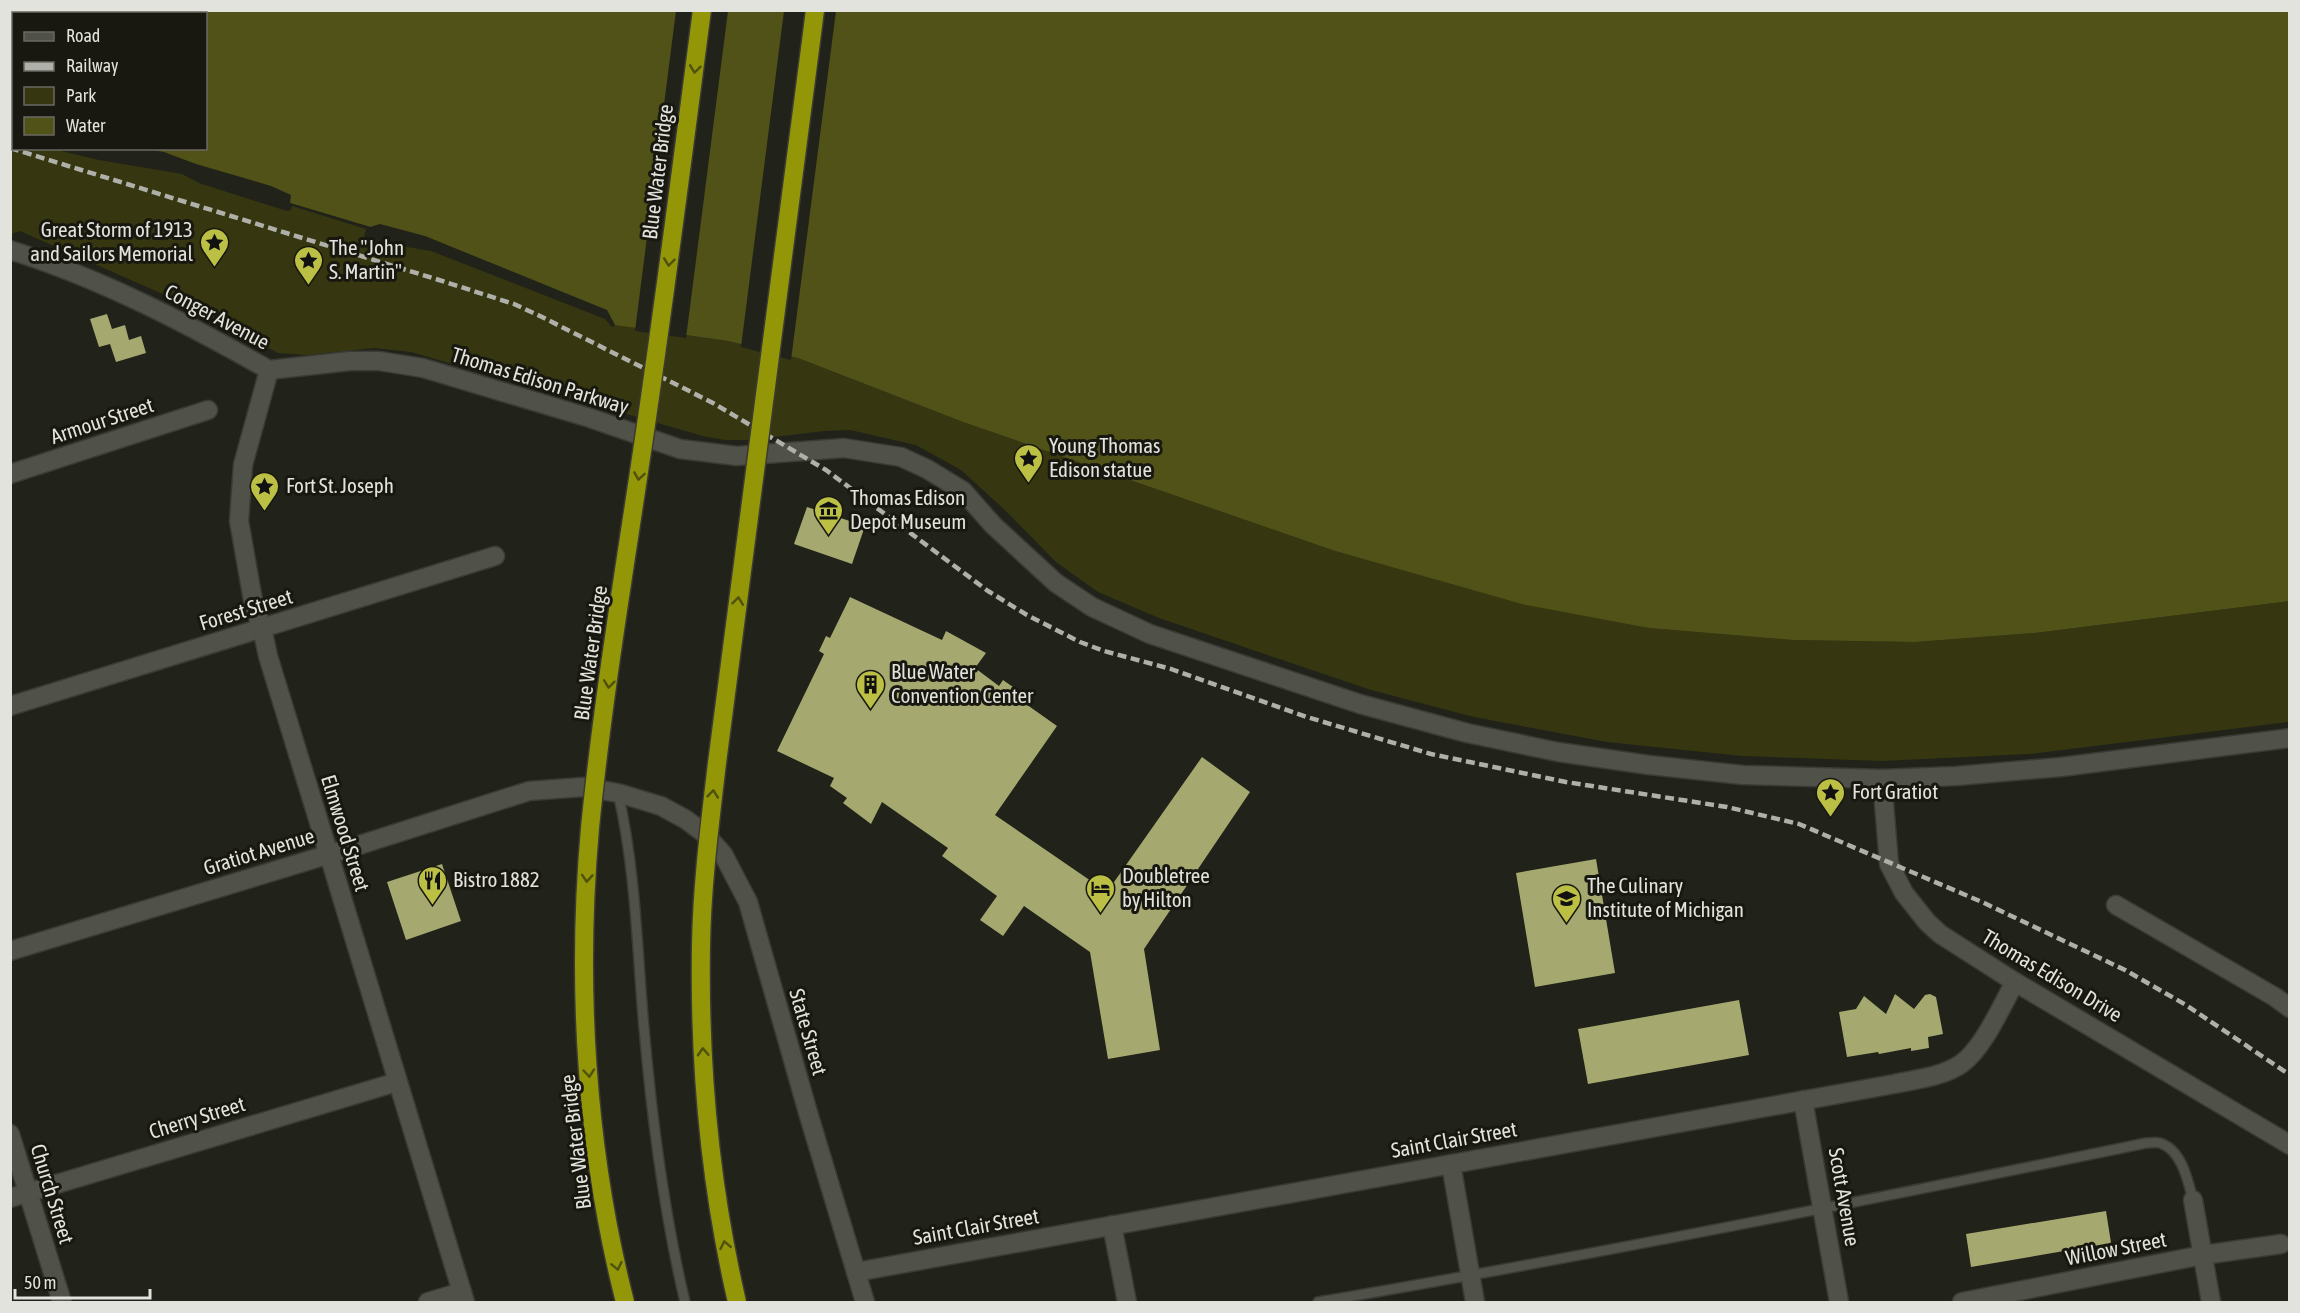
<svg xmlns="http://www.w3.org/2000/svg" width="2300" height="1313" font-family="'Asap Condensed',sans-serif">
	<rect width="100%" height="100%" fill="#212219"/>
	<polygon fill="#363710" points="10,134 13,134 14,148 62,149 183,171 432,248 634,328 728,341 798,358 963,422 1332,550 1649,628 1792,640 1915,642 2035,633 2289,601 2289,722 2029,754 1882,761 1742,756 1607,742 1474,717 1371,690 1159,618 1098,592 1056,562 1006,511 961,470 916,445 850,430 825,431 746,440 725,440 703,436 411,352 374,348 306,355 278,353 201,311 20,231 11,234"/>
	<polygon fill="#505218" points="11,11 2289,11 2289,601 2035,633 1915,642 1792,640 1649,628 1522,604 1332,550 963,422 798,358 728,341 615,325 606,316 370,227 183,171 62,149 206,148 206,14 14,14 13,134 11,134"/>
	<g fill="#212219">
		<polygon points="676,11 728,11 686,338 635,331"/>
		<polygon points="784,11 836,11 791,360 741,347"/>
		<polygon points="59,148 143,148 164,152 196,164 271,186 291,195 290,203 370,227 380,224 425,236 607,310 615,325 612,327 605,319 431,251 366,240 364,237 366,229 292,206 291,210 287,211 199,183 182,174 99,160 61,151"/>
	</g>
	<g fill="#a5a96f">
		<polygon points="107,314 112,329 125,325 129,340 141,336 146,353 116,362 110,344 99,347 90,319"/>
		<polygon points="807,507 865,526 852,564 794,544"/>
		<polygon points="850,597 942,640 946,631 986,653 975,668 999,686 1003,680 1020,692 1016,697 1057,726 995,815 1107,892 1202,757 1250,792 1144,949 1160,1050 1108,1059 1090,952 1024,906 1003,936 980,920 997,896 942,856 948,848 882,802 871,824 843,803 847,798 830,786 834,778 777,751 824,654 819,651 826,636 830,638"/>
		<polygon points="1596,859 1615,973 1535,987 1516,873"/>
		<polygon points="442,864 461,921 406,940 387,882"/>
		<polygon points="1895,994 1914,1009 1925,995 1930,994 1936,997 1943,1034 1928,1037 1929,1048 1911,1051 1911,1048 1879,1054 1878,1052 1847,1057 1839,1012 1856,1009 1864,996 1886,1014"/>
		<polygon points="1739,1000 1749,1055 1588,1084 1578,1029"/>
		<polygon points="2106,1211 2111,1243 1971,1267 1966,1234"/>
	</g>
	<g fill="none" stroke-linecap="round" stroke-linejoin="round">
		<defs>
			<g id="service">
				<path d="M 618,793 C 636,871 637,950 644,1028 C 652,1120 664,1213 685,1302"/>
				<path d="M 1318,1302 C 1595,1255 1870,1200 2146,1143 C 2150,1143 2156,1142 2160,1143 C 2182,1150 2188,1181 2193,1200"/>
			</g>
			<g id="minor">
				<path d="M 10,250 C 102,279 186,323 269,370"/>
				<polyline points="10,474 208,410"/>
				<polyline points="10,706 495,556"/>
				<polyline points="1882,779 1889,864 1904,893 1927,922 1940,934 2015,982 2290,1145"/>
				<polyline points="329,855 465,1302"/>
				<polyline points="2116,905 2275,997 2290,1008"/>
				<polyline points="1803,1100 1839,1302"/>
				<polyline points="10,1134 62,1302"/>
				<polyline points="1451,1164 1475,1302"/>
				<polyline points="10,1198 397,1082"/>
				<polyline points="2193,1200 2211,1302"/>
				<polyline points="1112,1225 1127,1302"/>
				<path d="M 856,1272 L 1894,1084 C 1916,1079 1942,1077 1961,1064 C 1983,1049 2002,1005 2015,982"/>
				<polyline points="428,1302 462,1292"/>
				<polyline points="1962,1302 2203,1255 2281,1244"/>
			</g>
			<g id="tertiary">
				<polyline points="329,855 268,656 262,628 254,606 239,521 243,465 269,370 350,361 379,361 423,368 590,418 680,449 737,456 844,448 901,457 927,469 963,491 993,525 1056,583 1092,607 1150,634 1360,704 1467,733 1558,752 1649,765 1743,775 1882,779 1956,776 2061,767 2290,738"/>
				<polyline points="10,951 350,848 529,791 583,787 618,793 661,806 685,819 704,833 723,854 748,902 809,1116 865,1302"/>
			</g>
			<polyline id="motorway" points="810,49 815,10"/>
		</defs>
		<use href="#service" stroke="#3a3b35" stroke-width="12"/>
		<use href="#minor" stroke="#3a3b35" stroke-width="21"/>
		<use href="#tertiary" stroke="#3a3b35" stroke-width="21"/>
		<use href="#motorway" stroke="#3a3b35" stroke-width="21"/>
		<use href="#service" stroke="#505148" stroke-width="9"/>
		<use href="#minor" stroke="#505148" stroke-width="18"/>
		<use href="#tertiary" stroke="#505148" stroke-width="18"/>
		<use href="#motorway" stroke="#929607" stroke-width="18"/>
		<polyline stroke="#afb0aa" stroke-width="4.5" stroke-dasharray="9 4.5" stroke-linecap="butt" points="10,148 439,280 514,304 540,316 713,403 826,470 988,591 1027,615 1080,642 1104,651 1171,669 1307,717 1431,754 1566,782 1727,807 1799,824 1982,902 2125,970 2186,1005 2290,1075"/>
		<defs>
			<g id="motorway-bridge">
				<path d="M 625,1302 C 586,1150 576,985 590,828 C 602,706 622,585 640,465 C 663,314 682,162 702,10"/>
				<path d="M 737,1302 C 710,1186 699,1065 701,945 C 702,884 710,823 717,763 L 810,49"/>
			</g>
		</defs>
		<use href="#motorway-bridge" stroke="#3a3b35" stroke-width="21" stroke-linecap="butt"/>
		<use href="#motorway-bridge" stroke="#929607" stroke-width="18"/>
	</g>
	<defs><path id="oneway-chevron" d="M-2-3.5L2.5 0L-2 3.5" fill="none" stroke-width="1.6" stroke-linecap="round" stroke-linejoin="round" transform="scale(1.5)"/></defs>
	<g stroke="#4f510c">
		<use href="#oneway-chevron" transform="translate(695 69) rotate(97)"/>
		<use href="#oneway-chevron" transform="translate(669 262) rotate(97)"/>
		<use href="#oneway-chevron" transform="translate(639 476) rotate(99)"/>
		<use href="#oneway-chevron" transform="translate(738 601) rotate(-83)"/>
		<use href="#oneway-chevron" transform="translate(609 684) rotate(97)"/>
		<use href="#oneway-chevron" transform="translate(713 794) rotate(-84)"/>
		<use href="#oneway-chevron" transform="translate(587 878) rotate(94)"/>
		<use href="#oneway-chevron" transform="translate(703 1052) rotate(-93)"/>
		<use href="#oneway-chevron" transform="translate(589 1073) rotate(85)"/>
		<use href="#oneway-chevron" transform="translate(725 1245) rotate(-101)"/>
		<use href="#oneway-chevron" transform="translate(617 1266) rotate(78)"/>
	</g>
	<defs>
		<symbol id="sight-pin" viewBox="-11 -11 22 30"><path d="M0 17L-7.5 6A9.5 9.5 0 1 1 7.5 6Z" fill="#bbc045" stroke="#181810"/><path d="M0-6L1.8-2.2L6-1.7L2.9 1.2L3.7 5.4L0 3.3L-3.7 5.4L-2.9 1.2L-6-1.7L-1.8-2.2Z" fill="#111"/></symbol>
		<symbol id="museum-pin" viewBox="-11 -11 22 30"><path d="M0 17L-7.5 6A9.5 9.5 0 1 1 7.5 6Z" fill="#bbc045" stroke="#181810"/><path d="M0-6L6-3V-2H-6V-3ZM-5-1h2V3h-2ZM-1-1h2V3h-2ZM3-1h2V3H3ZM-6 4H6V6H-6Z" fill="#111"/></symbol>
		<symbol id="building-pin" viewBox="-11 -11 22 30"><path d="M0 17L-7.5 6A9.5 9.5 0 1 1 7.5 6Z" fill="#bbc045" stroke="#181810"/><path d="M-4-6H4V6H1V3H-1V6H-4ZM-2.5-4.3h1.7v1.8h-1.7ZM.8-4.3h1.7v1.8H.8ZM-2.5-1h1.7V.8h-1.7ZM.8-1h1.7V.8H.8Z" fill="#111"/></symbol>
		<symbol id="restaurant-pin" viewBox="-11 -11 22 30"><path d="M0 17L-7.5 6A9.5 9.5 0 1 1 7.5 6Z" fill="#bbc045" stroke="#181810"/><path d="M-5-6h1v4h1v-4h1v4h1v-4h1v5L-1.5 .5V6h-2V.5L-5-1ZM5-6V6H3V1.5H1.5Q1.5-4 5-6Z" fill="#111"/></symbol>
		<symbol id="hotel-pin" viewBox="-11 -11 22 30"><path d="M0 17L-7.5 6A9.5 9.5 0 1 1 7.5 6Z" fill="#bbc045" stroke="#181810"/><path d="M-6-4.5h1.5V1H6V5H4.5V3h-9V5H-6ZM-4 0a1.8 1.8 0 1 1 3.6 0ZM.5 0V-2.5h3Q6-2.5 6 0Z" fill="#111"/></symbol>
		<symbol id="school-pin" viewBox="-11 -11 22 30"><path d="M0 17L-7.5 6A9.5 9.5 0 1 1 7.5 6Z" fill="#bbc045" stroke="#181810"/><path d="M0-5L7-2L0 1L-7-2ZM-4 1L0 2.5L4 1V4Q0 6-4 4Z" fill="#111"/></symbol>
	</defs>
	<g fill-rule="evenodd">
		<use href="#sight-pin" x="198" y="226" width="33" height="45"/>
		<use href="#sight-pin" x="292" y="244" width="33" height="45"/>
		<use href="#sight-pin" x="1012" y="442" width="33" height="45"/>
		<use href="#sight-pin" x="248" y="470" width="33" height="45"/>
		<use href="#museum-pin" x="812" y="494" width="33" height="45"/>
		<use href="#building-pin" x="854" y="668" width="33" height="45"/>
		<use href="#sight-pin" x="1814" y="776" width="33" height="45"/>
		<use href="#restaurant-pin" x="416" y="864" width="33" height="45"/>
		<use href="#hotel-pin" x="1084" y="872" width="33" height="45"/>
		<use href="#school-pin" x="1550" y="882" width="33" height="45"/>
	</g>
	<g text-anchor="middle" stroke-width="6" stroke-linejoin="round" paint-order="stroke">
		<g font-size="21" fill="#e2e3dd" stroke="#181810">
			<text transform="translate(658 172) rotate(-83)" y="7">Blue Water Bridge</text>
			<text transform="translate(217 317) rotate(28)" y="7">Conger Avenue</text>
			<text transform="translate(540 381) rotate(17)" y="7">Thomas Edison Parkway</text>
			<text transform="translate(102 421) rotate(-18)" y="7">Armour Street</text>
			<text transform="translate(246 610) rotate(-17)" y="7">Forest Street</text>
			<text transform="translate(591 653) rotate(-82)" y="7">Blue Water Bridge</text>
			<text transform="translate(345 833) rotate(73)" y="7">Elmwood Street</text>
			<text transform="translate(259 852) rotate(-17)" y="7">Gratiot Avenue</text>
			<text transform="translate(2052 976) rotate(31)" y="7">Thomas Edison Drive</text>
			<text transform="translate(808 1032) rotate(74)" y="7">State Street</text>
			<text transform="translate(197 1118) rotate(-17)" y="7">Cherry Street</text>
			<text transform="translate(1454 1140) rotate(-10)" y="7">Saint Clair Street</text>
			<text transform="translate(576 1142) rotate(-97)" y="7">Blue Water Bridge</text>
			<text transform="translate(52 1194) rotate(73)" y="7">Church Street</text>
			<text transform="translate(1844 1197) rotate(80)" y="7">Scott Avenue</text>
			<text transform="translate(976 1227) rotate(-10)" y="7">Saint Clair Street</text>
			<text transform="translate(2116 1249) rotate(-11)" y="7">Willow Street</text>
		</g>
		<g font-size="21" fill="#e2e3dd" stroke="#181810" text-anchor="start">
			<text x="193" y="237" text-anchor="end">Great Storm of 1913<tspan x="193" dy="24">and Sailors Memorial</tspan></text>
			<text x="329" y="255">The "John<tspan x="329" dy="24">S. Martin"</tspan></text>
			<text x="1049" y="453">Young Thomas<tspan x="1049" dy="24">Edison statue</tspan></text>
			<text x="286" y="493">Fort St. Joseph</text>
			<text x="850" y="505">Thomas Edison<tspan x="850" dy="24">Depot Museum</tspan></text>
			<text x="891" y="679">Blue Water<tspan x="891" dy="24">Convention Center</tspan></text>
			<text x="1852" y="799">Fort Gratiot</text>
			<text x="1122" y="883">Doubletree<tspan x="1122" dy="24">by Hilton</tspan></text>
			<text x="453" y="887">Bistro 1882</text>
			<text x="1587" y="893">The Culinary<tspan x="1587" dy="24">Institute of Michigan</tspan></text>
		</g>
	</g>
	<rect width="2300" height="1313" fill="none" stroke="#e2e3dd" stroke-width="24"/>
	<rect x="12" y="12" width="195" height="138" fill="#181810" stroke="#696962" stroke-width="1.5"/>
	<rect x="24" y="32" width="30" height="9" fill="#505148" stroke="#696962" stroke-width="1.5"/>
	<text x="66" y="42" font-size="18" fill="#e2e3dd">Road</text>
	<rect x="24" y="62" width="30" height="9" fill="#afb0aa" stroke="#696962" stroke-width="1.5"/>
	<text x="66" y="72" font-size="18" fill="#e2e3dd">Railway</text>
	<rect x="24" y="87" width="30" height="18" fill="#363710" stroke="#696962" stroke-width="1.5"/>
	<text x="66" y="102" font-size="18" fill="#e2e3dd">Park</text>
	<rect x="24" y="117" width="30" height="18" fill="#505218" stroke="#696962" stroke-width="1.5"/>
	<text x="66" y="132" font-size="18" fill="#e2e3dd">Water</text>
	<path d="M15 1289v9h135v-9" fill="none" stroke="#e2e3dd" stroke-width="3"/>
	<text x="24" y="1289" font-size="18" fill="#e2e3dd" stroke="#181810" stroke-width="4.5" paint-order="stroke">50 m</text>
</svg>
